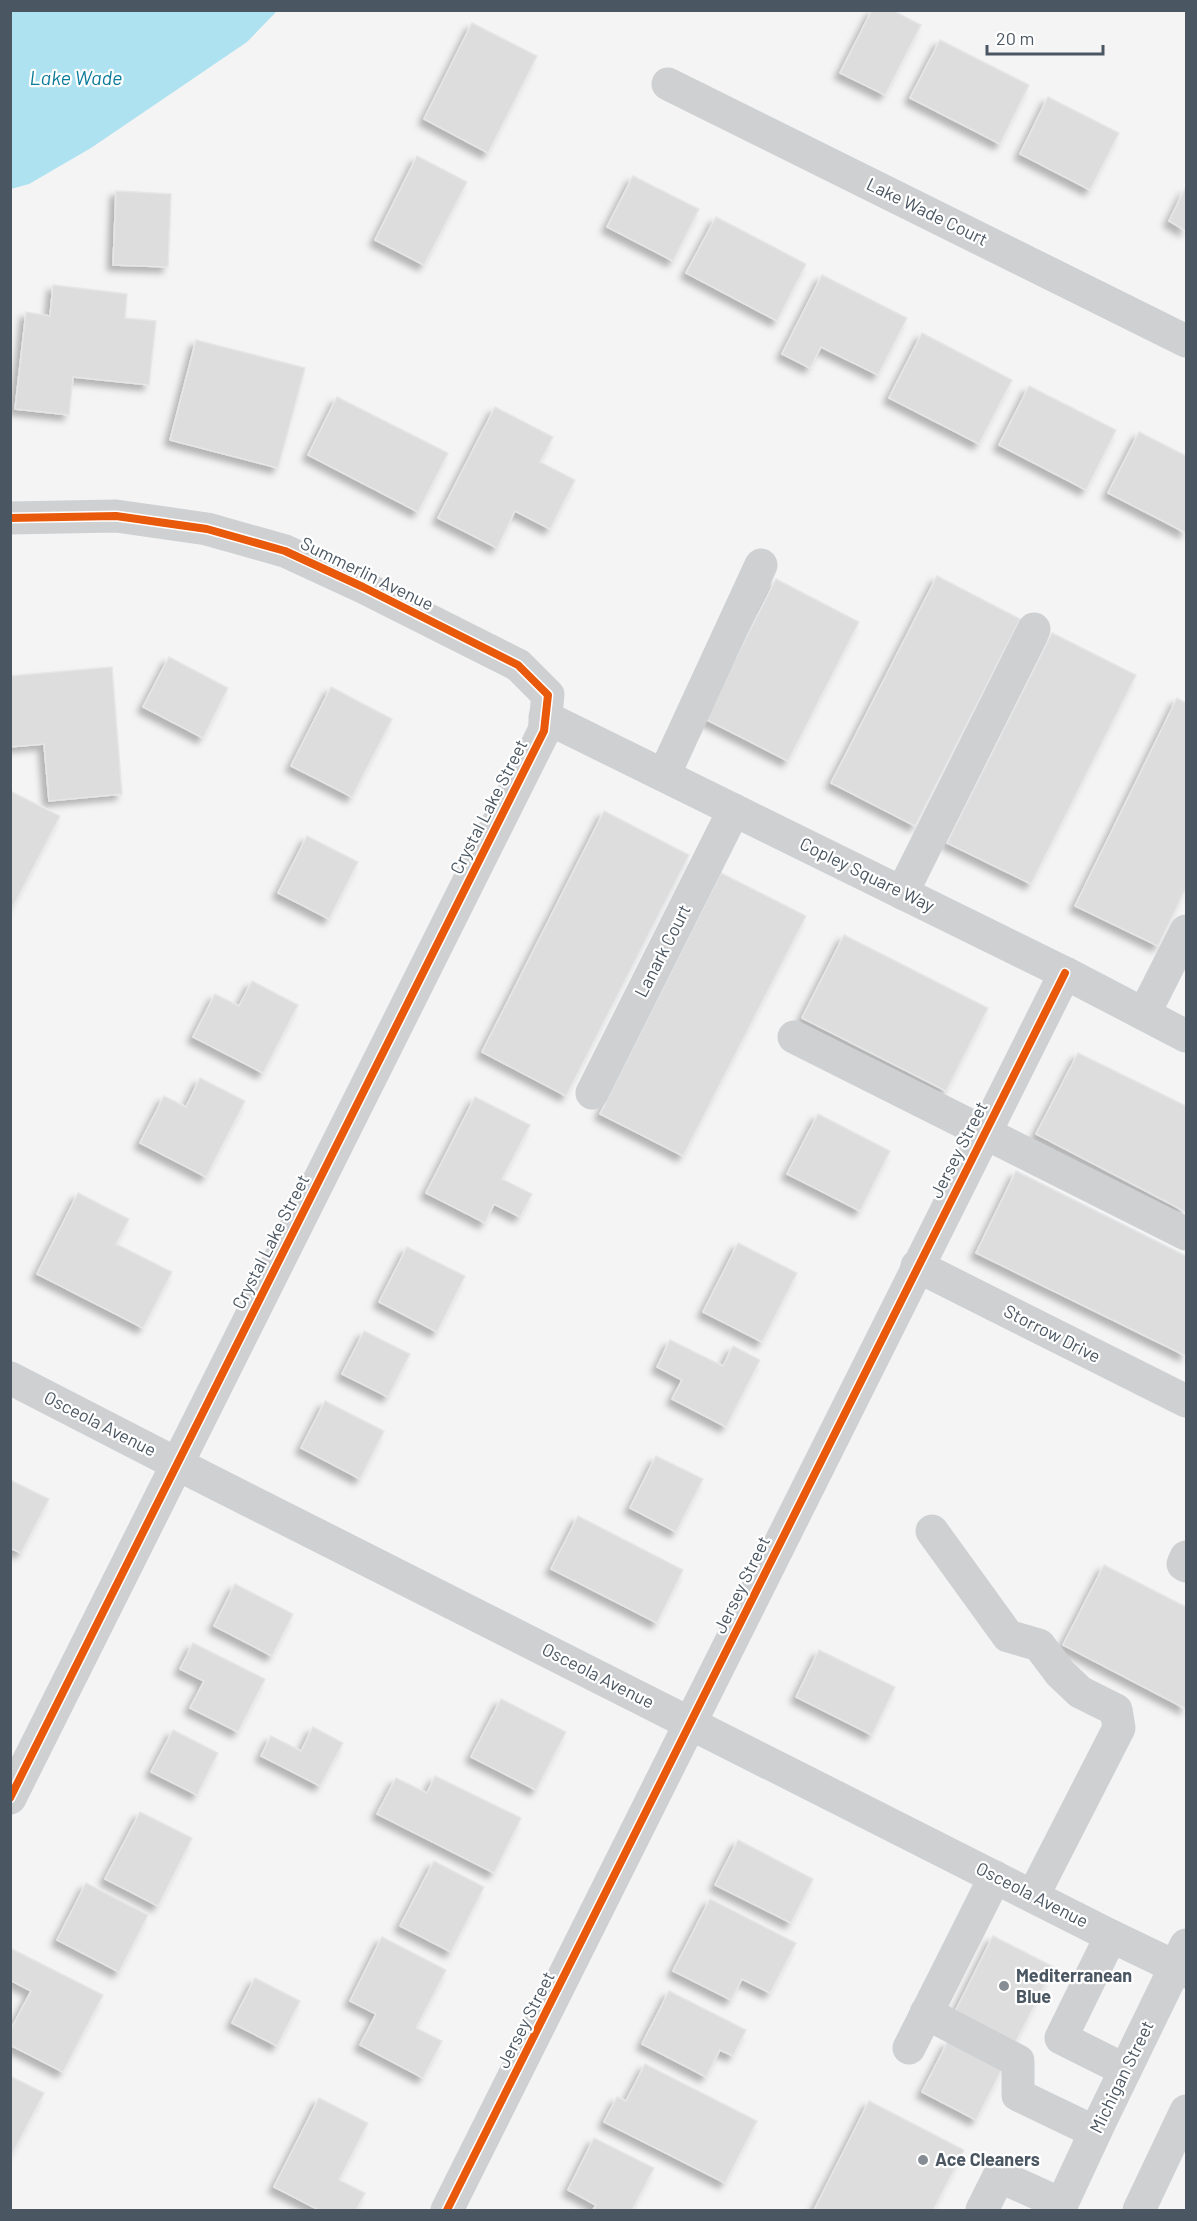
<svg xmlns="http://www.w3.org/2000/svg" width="1197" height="2221" font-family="Barlow,sans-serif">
	<defs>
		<filter id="shadow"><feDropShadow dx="-5.5" dy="5.5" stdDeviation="3" flood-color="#0004"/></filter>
	</defs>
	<rect width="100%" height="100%" fill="#f4f4f4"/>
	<polygon fill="#aee2f0" points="11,10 277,10 277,11 247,42 91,148 29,184 11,189"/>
	<g fill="#ddddde" stroke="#e5e6e7" stroke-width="1.5" filter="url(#shadow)">
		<polygon points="872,10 892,10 921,25 885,95 840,73"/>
		<polygon points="472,23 537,56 488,153 424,119"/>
		<polygon points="940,40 1029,85 1000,144 910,98"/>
		<polygon points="1048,97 1119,133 1090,190 1020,154"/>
		<polygon points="417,156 467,182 424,265 375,240"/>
		<polygon points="633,176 699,209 673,261 607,227"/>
		<polygon points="1186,187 1186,231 1169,221"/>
		<polygon points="116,191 171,194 168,267 113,265"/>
		<polygon points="716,217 806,264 777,321 686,273"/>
		<polygon points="822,275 907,318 878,375 821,347 810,368 782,354"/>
		<polygon points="53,285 127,294 125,318 156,321 149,385 73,377 69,415 15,409 26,312 50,316"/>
		<polygon points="922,333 1012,380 979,444 889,398"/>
		<polygon points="196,340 305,368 278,468 170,440"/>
		<polygon points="1029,386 1116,430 1086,490 999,445"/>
		<polygon points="337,397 448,453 418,512 308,455"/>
		<polygon points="495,407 553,437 540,462 575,480 550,529 515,511 497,548 438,518"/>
		<polygon points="1139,432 1186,456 1186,533 1108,493"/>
		<polygon points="937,576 1020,619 915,826 831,783"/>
		<polygon points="776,579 859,622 788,761 705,719"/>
		<polygon points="1052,633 1136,675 1031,884 947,843"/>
		<polygon points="169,657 228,688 203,738 143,707"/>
		<polygon points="112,667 122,794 49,801 44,744 10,747 10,676"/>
		<polygon points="331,687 392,719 352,797 291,766"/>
		<polygon points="1177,698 1186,703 1186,888 1158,946 1075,906"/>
		<polygon points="10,791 60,816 10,912"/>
		<polygon points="604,811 689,855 566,1096 482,1052"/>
		<polygon points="307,836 358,862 329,919 278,893"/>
		<polygon points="721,873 806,916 683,1156 600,1114"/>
		<polygon points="844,935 988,1008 946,1091 802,1018"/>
		<polygon points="252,981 298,1005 263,1073 193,1037 215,994 239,1006"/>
		<polygon points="1078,1053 1186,1106 1186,1212 1036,1134"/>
		<polygon points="200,1078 245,1101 206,1177 140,1143 164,1096 186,1107"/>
		<polygon points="475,1097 530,1125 502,1179 532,1194 520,1217 494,1204 485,1223 426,1193"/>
		<polygon points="818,1114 890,1151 860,1211 787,1174"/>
		<polygon points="1016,1171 1186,1256 1186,1356 976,1253"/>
		<polygon points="78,1193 129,1219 116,1244 172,1272 143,1328 37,1274"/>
		<polygon points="738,1243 797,1273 762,1342 703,1312"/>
		<polygon points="407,1247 465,1276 437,1332 379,1302"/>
		<polygon points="364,1331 410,1354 388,1397 342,1374"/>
		<polygon points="670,1340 723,1366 733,1346 760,1360 726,1427 672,1399 682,1380 657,1367"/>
		<polygon points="325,1401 384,1431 360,1479 301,1448"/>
		<polygon points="656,1456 703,1479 676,1532 630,1508"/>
		<polygon points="10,1480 49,1499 21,1553 10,1548"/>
		<polygon points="578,1516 683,1570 657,1623 551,1569"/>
		<polygon points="1104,1565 1186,1607 1186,1709 1063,1645"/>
		<polygon points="235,1584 293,1614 272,1656 214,1626"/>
		<polygon points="193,1643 265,1679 238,1732 190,1708 204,1681 180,1669"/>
		<polygon points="819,1650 895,1687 872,1735 796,1697"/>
		<polygon points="501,1699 566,1732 536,1790 471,1757"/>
		<polygon points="313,1727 343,1743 320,1786 261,1756 271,1736 301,1751"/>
		<polygon points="173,1730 218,1753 197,1795 151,1772"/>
		<polygon points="435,1776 521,1818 494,1873 377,1814 396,1778 427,1793"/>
		<polygon points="140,1812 192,1838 158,1906 105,1879"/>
		<polygon points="738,1840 813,1879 791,1923 715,1885"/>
		<polygon points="434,1861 484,1887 451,1952 400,1926"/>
		<polygon points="86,1883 148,1915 119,1972 57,1940"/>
		<polygon points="710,1899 796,1943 770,1993 742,1979 731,2000 673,1971"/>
		<polygon points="993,1936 1054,1967 1015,2043 955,2012"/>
		<polygon points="382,1937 446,1970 416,2028 442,2041 423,2078 360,2045 376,2014 350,2001"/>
		<polygon points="10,1948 103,1995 63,2072 10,2045 10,2031 31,1991 10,1980"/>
		<polygon points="255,1978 300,2001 277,2046 232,2023"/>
		<polygon points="669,1991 746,2030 733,2056 720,2050 706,2077 642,2044"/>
		<polygon points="948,2041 1002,2069 976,2120 922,2092"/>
		<polygon points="645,2064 757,2121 725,2183 604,2122 617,2097 626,2101"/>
		<polygon points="10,2076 44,2093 10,2158"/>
		<polygon points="319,2098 368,2123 339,2180 365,2193 356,2210 319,2210 274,2187"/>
		<polygon points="869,2101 964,2150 933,2210 814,2210"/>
		<polygon points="594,2138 654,2168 632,2210 593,2210 596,2205 568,2190"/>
	</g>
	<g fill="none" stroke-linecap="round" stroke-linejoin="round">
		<g stroke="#ced0d2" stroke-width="33">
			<polyline points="668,84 1186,341"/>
			<polyline points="10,518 116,516 207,529 285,551 363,587 518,665 548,695 544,731 10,1798"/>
			<polyline points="545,717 1065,973 1186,1036"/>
			<polyline points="664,775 761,565"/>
			<polyline points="902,893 1034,629"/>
			<polyline points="1144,1014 1186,931"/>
			<polyline points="794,1037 1186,1234"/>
			<polyline points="592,1093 734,810"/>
			<polyline points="917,1266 1186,1401"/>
			<polyline points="10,1378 177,1464 1111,1936 1186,1972"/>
			<polyline points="932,1531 1008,1636 1039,1645 1060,1673 1080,1692 1116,1710 1119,1728 1033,1896"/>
			<polyline points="1186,1557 1183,1564 1186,1566"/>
			<polyline points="1111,1936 1061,2038 1125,2070"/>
			<polyline points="926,2013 1018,2061 1018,2095 1095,2132"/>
			<polyline points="909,2048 995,1877"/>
			<polyline points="447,2210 1065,973"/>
			<polyline points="982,2210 999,2176 1061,2204"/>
			<polyline points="1059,2210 1100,2122 1186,1945"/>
			<polyline points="1139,2210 1186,2111"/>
		</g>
		<defs>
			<g id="cycleway">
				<polyline points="10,518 116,516 207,529 285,551 363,587 518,665 548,695 544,731 10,1798"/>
				<polyline points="447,2210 1065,973"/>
			</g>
		</defs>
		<use href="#cycleway" stroke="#fff" stroke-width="11"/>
		<use href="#cycleway" stroke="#e8590c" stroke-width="8"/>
	</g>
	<g fill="#868d94" stroke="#fff" stroke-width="2">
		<circle cx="1004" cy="1986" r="6"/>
		<circle cx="923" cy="2160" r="6"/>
	</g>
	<g text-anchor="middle" stroke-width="4.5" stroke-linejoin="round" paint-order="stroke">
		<g font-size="18" fill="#4a5661" stroke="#fff">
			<text transform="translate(927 212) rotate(26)" y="6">Lake Wade Court</text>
			<text transform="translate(367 574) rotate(26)" y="6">Summerlin Avenue</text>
			<text transform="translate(489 807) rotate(-63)" y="6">Crystal Lake Street</text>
			<text transform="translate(867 875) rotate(26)" y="6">Copley Square Way</text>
			<text transform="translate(663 951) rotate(-63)" y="6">Lanark Court</text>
			<text transform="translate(959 1150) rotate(-63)" y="6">Jersey Street</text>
			<text transform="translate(271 1242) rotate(-63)" y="6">Crystal Lake Street</text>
			<text transform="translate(1052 1334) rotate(27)" y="6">Storrow Drive</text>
			<text transform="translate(100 1424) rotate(27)" y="6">Osceola Avenue</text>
			<text transform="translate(742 1585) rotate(-64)" y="6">Jersey Street</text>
			<text transform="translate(598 1676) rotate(27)" y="6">Osceola Avenue</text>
			<text transform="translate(1032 1895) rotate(27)" y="6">Osceola Avenue</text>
			<text transform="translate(526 2020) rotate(-63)" y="6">Jersey Street</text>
			<text transform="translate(1122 2077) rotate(-64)" y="6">Michigan Street</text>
		</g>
		<g font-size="18" font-weight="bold" fill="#4a5661" stroke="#fff" text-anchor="start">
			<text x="1016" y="1982">Mediterranean<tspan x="1016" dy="21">Blue</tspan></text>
			<text x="935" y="2166">Ace Cleaners</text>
		</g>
		<g font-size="20" font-style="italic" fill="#0c7c9b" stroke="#fff">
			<text x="76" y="85">Lake Wade</text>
		</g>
	</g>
	<rect width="1197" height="2221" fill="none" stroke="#4a5661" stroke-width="24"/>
	<path d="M987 45v9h116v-9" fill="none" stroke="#4a5661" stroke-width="3"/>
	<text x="996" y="45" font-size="18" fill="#4a5661" stroke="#ffffff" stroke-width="4.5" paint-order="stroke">20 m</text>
</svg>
